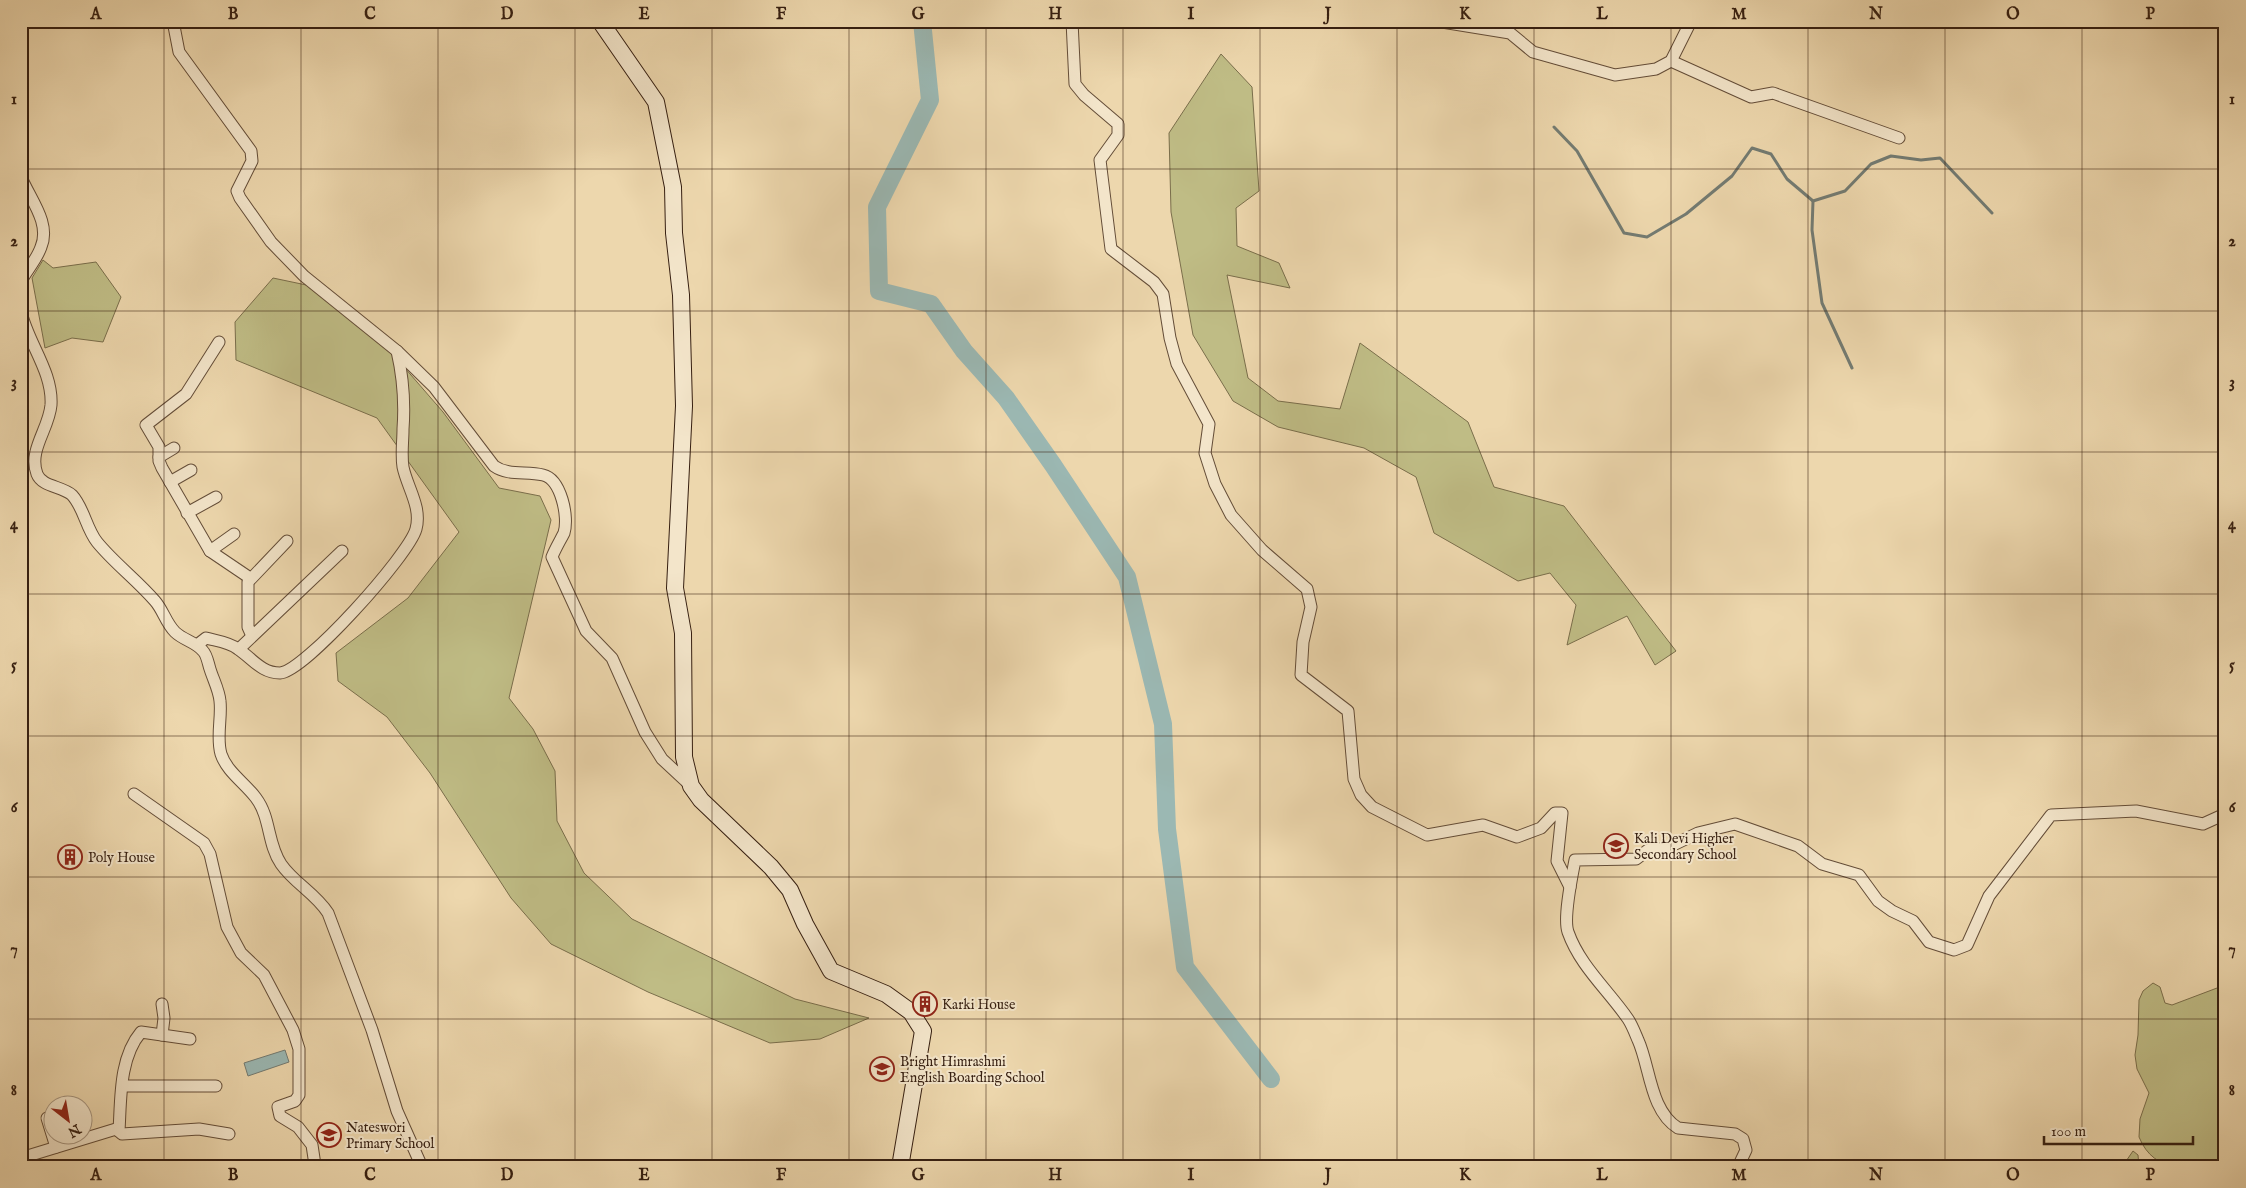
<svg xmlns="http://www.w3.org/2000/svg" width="2246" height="1188" font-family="'IM FELL English',serif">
	<rect width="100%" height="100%" fill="#edd7ad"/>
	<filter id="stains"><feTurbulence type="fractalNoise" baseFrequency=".004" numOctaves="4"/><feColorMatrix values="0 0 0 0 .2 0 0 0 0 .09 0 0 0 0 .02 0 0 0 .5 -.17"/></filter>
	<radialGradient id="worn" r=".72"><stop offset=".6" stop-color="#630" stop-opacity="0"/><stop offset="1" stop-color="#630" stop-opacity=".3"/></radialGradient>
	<g fill="#bfbc85" stroke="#7a6e4b">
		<polygon points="1221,54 1252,87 1259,191 1236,208 1237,246 1279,263 1290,288 1227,275 1248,378 1278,401 1340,409 1360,343 1468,422 1494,487 1564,506 1676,651 1655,665 1627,616 1567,645 1576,605 1550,573 1518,581 1434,533 1416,477 1364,448 1278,427 1233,401 1193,335 1171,212 1169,133"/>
		<polygon points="43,260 53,268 96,262 121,297 103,342 72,338 45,348 32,278"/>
		<polygon points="273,278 311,286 378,337 443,412 499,488 540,496 551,520 509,698 533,729 555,771 557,821 584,873 632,919 795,999 869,1018 820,1039 770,1043 648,992 551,944 511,898 430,773 387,717 338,681 336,653 408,598 459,532 377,418 236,360 235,322"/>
		<path d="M 2153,983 L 2160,987 L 2165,1003 L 2172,1005 L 2225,985 L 2225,1167 C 2191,1167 2155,1176 2139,1137 L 2140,1119 L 2149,1093 L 2137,1069 L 2135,1055 L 2138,1035 L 2139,1000 L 2143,991 Z"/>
		<polygon points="2133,1151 2138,1155 2139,1167 2122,1167"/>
	</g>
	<polygon fill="#9bb8b3" stroke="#737b72" points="285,1050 289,1062 248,1076 244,1063"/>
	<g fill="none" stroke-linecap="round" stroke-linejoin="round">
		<g stroke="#737b72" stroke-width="3">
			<polyline points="1554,127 1577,151 1624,233 1647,237 1686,214 1732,176 1752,148 1771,154 1787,179 1813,201 1845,191 1871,164 1891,156 1921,160 1940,158 1992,213"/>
			<polyline points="1813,201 1812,230 1822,303 1852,368"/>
		</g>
		<polyline stroke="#9bb8b3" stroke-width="18" points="922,21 930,100 877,207 879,291 931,304 964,351 1006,398 1053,465 1127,577 1163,724 1167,829 1185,967 1271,1079"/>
		<defs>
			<g id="street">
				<path d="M 173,21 L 179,52 L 251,151 L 252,161 L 237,191 L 240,198 L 271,242 L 304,276 L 397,351 L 434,387 L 494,466 C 508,476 526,471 543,475 C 561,479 569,517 564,533 C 560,541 555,549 552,557 L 586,631 L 612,658 L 645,732 L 662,759 L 691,786"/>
				<polyline points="1072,21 1075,84 1084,95 1118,124 1118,135 1100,160 1111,249 1154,282 1163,294 1170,338 1177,364 1209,424 1205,453 1215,484 1231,515 1262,550 1307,589 1311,607 1303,642 1301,675 1348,711 1354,779 1361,795 1372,807 1427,835 1483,825 1517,837 1541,828 1555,813 1562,813 1557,861 1570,887"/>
				<polyline points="1436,21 1510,33 1533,52 1615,75 1656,69 1671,61 1691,21"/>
				<polyline points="1671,61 1751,97 1773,93 1899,138"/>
				<path d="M 21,177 C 30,199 51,223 41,247 C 37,259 27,270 21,281"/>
				<path d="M 21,312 C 28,343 53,372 51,405 C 49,429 28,450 37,474 C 42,487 62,486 72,495 C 84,508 86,528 97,542 C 114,563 137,580 155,601 C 163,610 166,623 175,632 C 183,640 196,642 203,651 C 207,655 208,663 210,669 C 213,679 219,690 220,701 C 222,718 216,737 221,754 C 227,772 245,783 256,798 C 271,818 267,843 281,864 C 294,883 315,893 328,913 L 372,1030 L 397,1111 L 422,1167"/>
				<polyline points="159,457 174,448"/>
				<polyline points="170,482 191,470"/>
				<polyline points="187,513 216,497"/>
				<polyline points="234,534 210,551 250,578"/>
				<polyline points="210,551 162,468 159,461 159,447 146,425 186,394 219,342"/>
				<polyline points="252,636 248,627 248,582 287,541"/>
				<path d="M 197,645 L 206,638 C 217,641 229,642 238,649 C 252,658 261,673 280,673 C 304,672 409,555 416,529 C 422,507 407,487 403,467 C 401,454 403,442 403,429 C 405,402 403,377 397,351"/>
				<polyline points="239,649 342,551"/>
				<polyline points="134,794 204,843 210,854 227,927 241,953 264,975 293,1030 299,1049 299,1095 295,1101 278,1107 280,1116 298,1127 312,1145 315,1165"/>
				<polyline points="162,1035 164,1018 162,1004"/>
				<polyline points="123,1086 216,1086"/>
				<polyline points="47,1118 56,1147"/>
				<path d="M 119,1131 C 121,1099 119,1058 141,1032 L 190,1039"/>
				<polyline points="21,1158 116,1129 122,1134 199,1129 229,1134"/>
				<path d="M 1738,1167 L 1746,1150 L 1743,1139 L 1735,1134 L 1678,1128 C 1650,1111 1650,1066 1638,1040 C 1635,1033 1632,1025 1628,1019 C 1608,990 1580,966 1568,932 C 1563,918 1572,876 1575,860 L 1636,859 L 1648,850 L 1667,848 L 1698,833 L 1735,824 L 1798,846 L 1822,864 L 1859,875 L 1878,901 L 1892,911 L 1913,921 L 1929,942 L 1954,950 L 1967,945 L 1989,896 L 2051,815 L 2136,811 L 2203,824 L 2225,814"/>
			</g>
			<polyline id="secondary" points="600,21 656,102 673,187 674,233 681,295 684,406 675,588 683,633 684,757 691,786 701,800 771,867 790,890 805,924 831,971 886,994 911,1012 923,1031 900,1167"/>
		</defs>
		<use href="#street" stroke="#644d38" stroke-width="13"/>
		<use href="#secondary" stroke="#361f11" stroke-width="18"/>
		<use href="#street" stroke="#f3e5ca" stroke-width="11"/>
		<use href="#secondary" stroke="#f3e5ca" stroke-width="16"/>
	</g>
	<path fill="none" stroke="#361f11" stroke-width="1" stroke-opacity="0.55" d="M 164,21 L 164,1167M 301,21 L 301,1167M 438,21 L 438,1167M 575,21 L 575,1167M 712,21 L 712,1167M 849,21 L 849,1167M 986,21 L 986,1167M 1123,21 L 1123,1167M 1260,21 L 1260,1167M 1397,21 L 1397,1167M 1534,21 L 1534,1167M 1671,21 L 1671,1167M 1808,21 L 1808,1167M 1945,21 L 1945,1167M 2082,21 L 2082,1167M 21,169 L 2225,169M 21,311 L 2225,311M 21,452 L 2225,452M 21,594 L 2225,594M 21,736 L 2225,736M 21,877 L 2225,877M 21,1019 L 2225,1019"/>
	<defs>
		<symbol id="school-ring" viewBox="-11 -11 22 22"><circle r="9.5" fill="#f3e5ca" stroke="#8f2418" stroke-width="1.5"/><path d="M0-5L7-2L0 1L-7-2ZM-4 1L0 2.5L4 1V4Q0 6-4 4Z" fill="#8f2418"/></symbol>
		<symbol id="building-ring" viewBox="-11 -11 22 22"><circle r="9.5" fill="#f3e5ca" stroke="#8f2418" stroke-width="1.5"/><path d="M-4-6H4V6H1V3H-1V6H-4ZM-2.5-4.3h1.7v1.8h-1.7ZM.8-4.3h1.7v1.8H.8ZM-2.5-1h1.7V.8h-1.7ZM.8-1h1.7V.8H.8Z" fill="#8f2418"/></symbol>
	</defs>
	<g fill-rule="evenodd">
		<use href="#school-ring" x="1602" y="832" width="28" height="28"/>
		<use href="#building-ring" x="56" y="843" width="28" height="28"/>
		<use href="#building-ring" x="911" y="990" width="28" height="28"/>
		<use href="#school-ring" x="868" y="1055" width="28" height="28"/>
		<use href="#school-ring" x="315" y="1121" width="28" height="28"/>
	</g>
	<g text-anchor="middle" stroke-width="4" stroke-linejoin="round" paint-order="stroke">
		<g font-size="14" fill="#361f11" stroke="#f3e5ca" text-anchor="start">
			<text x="1634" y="843">Kali Devi Higher<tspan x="1634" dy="16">Secondary School</tspan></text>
			<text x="88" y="862">Poly House</text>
			<text x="942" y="1009">Karki House</text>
			<text x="900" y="1066">Bright Himrashmi<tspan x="900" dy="16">English Boarding School</tspan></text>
			<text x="346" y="1132">Nateswori<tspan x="346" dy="16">Primary School</tspan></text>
		</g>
	</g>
	<rect width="2246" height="1188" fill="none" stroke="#edd7ad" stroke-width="55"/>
	<g transform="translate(68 1120) rotate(149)"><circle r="24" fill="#f3e5ca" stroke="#a79680"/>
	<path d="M0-4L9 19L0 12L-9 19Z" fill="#8f2418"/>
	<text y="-8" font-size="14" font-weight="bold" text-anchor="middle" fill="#361f11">N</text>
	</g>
	<path d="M2044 1136v8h149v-8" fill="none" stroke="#361f11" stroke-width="2.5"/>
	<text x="2051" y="1136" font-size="15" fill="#361f11" stroke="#f3e5ca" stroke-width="4" paint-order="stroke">100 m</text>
	<rect x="28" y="28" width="2190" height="1132" fill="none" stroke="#361f11" stroke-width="2"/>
	<g font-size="16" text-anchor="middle" font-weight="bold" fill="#361f11">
		<text x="96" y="19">A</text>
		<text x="233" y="19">B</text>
		<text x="370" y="19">C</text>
		<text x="507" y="19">D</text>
		<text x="644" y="19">E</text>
		<text x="781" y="19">F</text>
		<text x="918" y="19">G</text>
		<text x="1055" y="19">H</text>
		<text x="1191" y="19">I</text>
		<text x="1328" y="19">J</text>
		<text x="1465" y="19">K</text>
		<text x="1602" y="19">L</text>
		<text x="1739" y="19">M</text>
		<text x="1876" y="19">N</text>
		<text x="2013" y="19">O</text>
		<text x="2150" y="19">P</text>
		<text x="14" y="104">1</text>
		<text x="2232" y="104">1</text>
		<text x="14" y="246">2</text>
		<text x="2232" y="246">2</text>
		<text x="14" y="387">3</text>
		<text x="2232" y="387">3</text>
		<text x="14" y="529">4</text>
		<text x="2232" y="529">4</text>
		<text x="14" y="670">5</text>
		<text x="2232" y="670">5</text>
		<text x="14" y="812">6</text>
		<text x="2232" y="812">6</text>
		<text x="14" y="954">7</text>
		<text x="2232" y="954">7</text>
		<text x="14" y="1095">8</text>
		<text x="2232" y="1095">8</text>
		<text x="96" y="1180">A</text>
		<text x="233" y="1180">B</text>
		<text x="370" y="1180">C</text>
		<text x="507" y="1180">D</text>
		<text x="644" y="1180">E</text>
		<text x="781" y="1180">F</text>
		<text x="918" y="1180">G</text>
		<text x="1055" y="1180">H</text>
		<text x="1191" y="1180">I</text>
		<text x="1328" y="1180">J</text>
		<text x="1465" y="1180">K</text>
		<text x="1602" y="1180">L</text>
		<text x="1739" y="1180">M</text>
		<text x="1876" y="1180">N</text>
		<text x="2013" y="1180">O</text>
		<text x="2150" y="1180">P</text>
	</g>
	<rect width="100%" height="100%" filter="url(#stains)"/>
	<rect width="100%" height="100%" fill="url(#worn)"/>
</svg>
